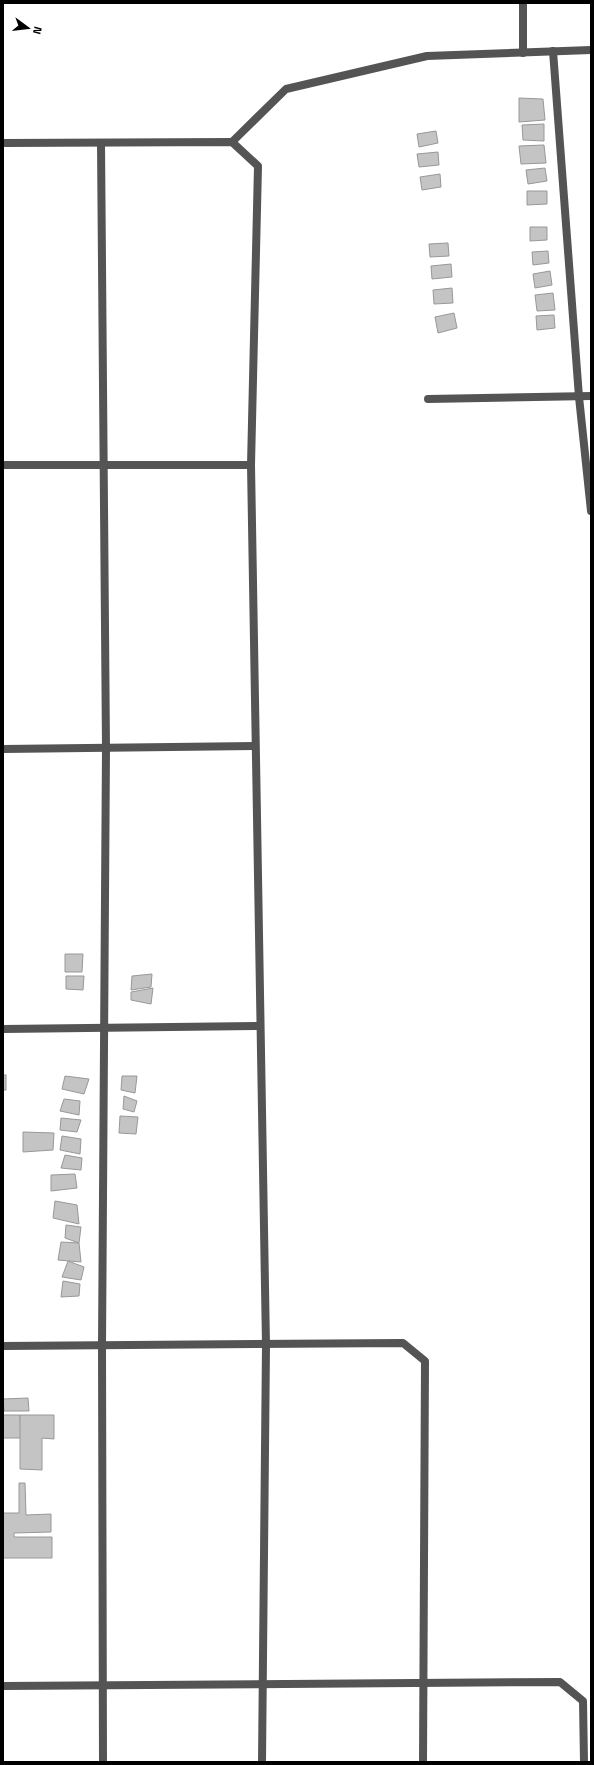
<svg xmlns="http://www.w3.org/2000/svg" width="594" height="1765" font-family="'Titillium Web',sans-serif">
	<rect width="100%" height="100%" fill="#fff"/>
	<g fill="#c4c4c4" stroke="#989898">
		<polygon points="519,98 543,99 545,120 519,122"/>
		<polygon points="544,124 544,141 523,140 522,125"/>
		<polygon points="436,131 438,143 419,147 417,134"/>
		<polygon points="544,145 546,163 521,164 519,146"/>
		<polygon points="438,152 439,165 419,167 417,154"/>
		<polygon points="545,168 547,181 528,184 526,170"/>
		<polygon points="440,174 441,187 422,190 420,177"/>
		<polygon points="527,191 547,191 547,204 527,205"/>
		<polygon points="530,227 547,227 547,240 530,241"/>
		<polygon points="448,243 449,256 430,257 429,244"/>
		<polygon points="548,251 549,263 533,265 532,252"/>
		<polygon points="451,264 452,277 432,279 431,266"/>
		<polygon points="550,271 552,285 535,288 533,274"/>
		<polygon points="452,288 453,303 434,304 433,290"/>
		<polygon points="553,293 555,310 537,311 535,295"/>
		<polygon points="454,313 457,328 438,333 435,317"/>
		<polygon points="554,315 555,328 537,330 536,316"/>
		<polygon points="65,954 83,954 82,972 65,972"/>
		<polygon points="152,974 151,987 131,990 132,976"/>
		<polygon points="66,976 84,976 83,990 66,989"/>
		<polygon points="153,988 151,1004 131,1000 131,992"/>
		<rect x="3" y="1075" width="3" height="15"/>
		<polygon points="65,1076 89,1079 84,1094 62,1089"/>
		<polygon points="122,1076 137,1076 135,1093 121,1090"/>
		<polygon points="124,1096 137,1101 134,1112 123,1109"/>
		<polygon points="64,1099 80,1101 79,1115 60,1111"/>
		<polygon points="120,1116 138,1117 136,1134 119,1133"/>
		<polygon points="61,1118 81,1120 77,1132 60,1130"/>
		<polygon points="23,1132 54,1133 53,1150 23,1152"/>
		<polygon points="62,1136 81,1139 80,1154 60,1150"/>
		<polygon points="65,1155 82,1158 81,1170 61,1168"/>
		<polygon points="75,1174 77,1188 51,1191 51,1175"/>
		<polygon points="55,1201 77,1205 79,1224 53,1218"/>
		<polygon points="66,1225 81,1227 79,1243 65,1238"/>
		<polygon points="61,1242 79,1243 81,1262 58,1260"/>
		<polygon points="68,1261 84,1267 81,1280 62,1277"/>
		<polygon points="63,1281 80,1284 79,1296 61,1297"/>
		<polygon points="28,1398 29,1411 4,1411 3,1399"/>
		<polygon points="3,1415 20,1415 21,1438 3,1438"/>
		<polygon points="20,1415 54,1415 54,1439 42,1438 42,1470 20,1469"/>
		<polygon points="19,1483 25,1483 26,1515 51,1514 51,1532 14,1533 14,1537 52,1537 52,1558 3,1558 3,1513 19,1513"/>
	</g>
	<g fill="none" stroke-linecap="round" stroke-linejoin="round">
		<g stroke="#545454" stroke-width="8">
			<polyline points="553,51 579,397 591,511"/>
			<polyline points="523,53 523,3"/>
			<polyline points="232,142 286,89 427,56 591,50"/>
			<polyline points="3,143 232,142 258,166 251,465 266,1345 262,1762"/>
			<polyline points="101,143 106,748 102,1346 103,1762"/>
			<polyline points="428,399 591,396"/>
			<polyline points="3,465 251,465"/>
			<polyline points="3,749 255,746"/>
			<polyline points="3,1029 260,1026"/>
			<polyline points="3,1346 403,1343 425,1361 423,1762"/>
			<polyline points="3,1686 560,1682 583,1701 584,1762"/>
		</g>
	</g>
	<rect width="594" height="1765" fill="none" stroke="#000000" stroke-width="8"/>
	<g transform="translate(28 28) rotate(105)" stroke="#ffffff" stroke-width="3" paint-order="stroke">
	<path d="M0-3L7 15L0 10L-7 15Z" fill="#000000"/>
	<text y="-6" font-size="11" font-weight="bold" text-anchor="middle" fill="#000000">N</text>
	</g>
</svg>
